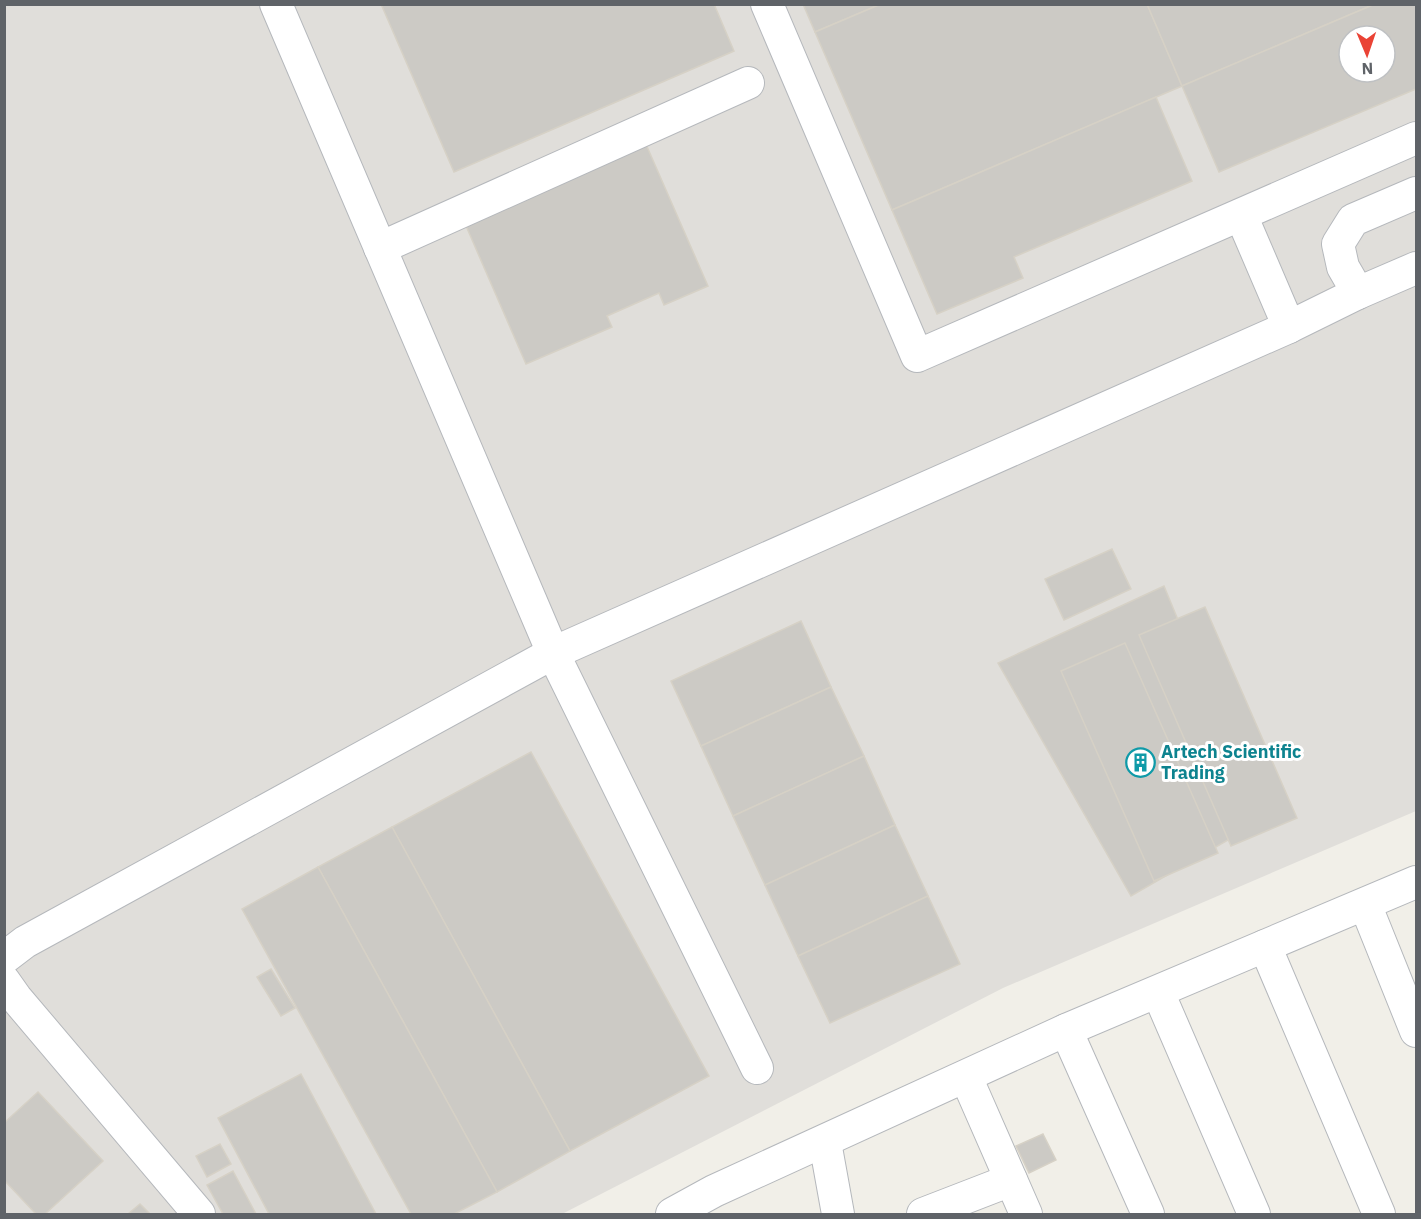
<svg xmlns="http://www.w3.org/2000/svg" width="1421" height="1219" font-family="'IBM Plex Sans',sans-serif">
	<rect width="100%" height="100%" fill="#f1efe8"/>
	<path fill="#e0deda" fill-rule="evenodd" d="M 5,5 L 1416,5 L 1416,811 L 1003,988 L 562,1214 L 5,1214 ZM 1349,36 L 1385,36 L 1385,72 L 1349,72 Z"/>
	<g fill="#cccac5" stroke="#d6d1c6" stroke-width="1.5" fill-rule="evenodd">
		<polygon points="381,4 714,4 734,51 454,172"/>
		<polygon points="803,4 881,4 815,32"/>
		<polygon points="881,4 1147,4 1182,86 892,210 815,32"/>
		<polygon points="1147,4 1375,4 1182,86"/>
		<path d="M 1375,4 L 1416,4 L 1416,89 L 1219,172 L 1182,86 ZM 1349,36 L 1385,36 L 1385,72 L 1349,72 Z"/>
		<polygon points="1156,97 1192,181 1014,257 1023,278 937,314 892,210"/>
		<polygon points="645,142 708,286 664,305 659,293 607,316 612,327 526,364 463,219"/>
		<polygon points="1112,549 1131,589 1064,620 1045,579"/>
		<polygon points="1164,586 1261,821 1131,896 998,663"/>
		<polygon points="1205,607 1297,818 1231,846 1139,635"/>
		<polygon points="801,621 831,687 701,746 671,681"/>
		<polygon points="1125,643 1218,853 1154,881 1061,671"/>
		<polygon points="831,687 864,756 733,816 701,746"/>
		<polygon points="531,752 709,1076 570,1151 392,827"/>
		<polygon points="864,756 895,825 765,885 733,816"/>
		<polygon points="895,825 928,896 798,956 765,885"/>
		<polygon points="392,827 570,1151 497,1192 318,867"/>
		<polygon points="318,867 497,1192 454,1214 411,1214 242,909"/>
		<polygon points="928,896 960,964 830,1023 798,956"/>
		<polygon points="271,969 295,1008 281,1016 257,977"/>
		<polygon points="301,1074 376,1214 269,1214 218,1118"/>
		<polygon points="38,1092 103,1161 45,1214 36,1214 4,1180 4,1123"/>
		<polygon points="1043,1134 1056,1160 1029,1173 1016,1146"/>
		<polygon points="220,1144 231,1164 207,1177 196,1156"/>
		<polygon points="233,1171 256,1214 223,1214 207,1185"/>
		<polygon points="140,1204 150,1214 128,1214"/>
	</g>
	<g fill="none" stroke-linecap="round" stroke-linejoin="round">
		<defs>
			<g id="minor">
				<polyline points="276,4 553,653 757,1068"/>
				<polyline points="767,4 917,356 1416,138"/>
				<polyline points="1241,215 1289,327"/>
				<polyline points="380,248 748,83"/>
				<polyline points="1358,293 1343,267 1338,244 1353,220 1416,193"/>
				<polyline points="1365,904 1416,1031"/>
				<polyline points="1265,946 1379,1214"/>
				<polyline points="4,958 25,942 553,653 1289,327 1358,293 1416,268"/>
				<polyline points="4,981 16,998 199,1214"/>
				<polyline points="1158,992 1254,1214"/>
				<polyline points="1066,1030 1148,1214"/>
				<polyline points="966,1077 1026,1214"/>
				<polyline points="825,1142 838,1214"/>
				<polyline points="672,1214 714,1191 1066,1030 1416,882"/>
				<polyline points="923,1214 1011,1180"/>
			</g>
		</defs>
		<use href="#minor" stroke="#b5b8bc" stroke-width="34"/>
		<use href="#minor" stroke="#fff" stroke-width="32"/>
	</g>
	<defs>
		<symbol id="building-ring" viewBox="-11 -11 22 22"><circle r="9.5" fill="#fff" stroke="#0f9aa8" stroke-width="1.5"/><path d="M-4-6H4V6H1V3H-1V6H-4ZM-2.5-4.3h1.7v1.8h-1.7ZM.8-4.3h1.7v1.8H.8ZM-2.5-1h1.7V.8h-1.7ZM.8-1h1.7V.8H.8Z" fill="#0f9aa8"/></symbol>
	</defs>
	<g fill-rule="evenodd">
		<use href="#building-ring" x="1124" y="746" width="33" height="33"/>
	</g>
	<g text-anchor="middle" stroke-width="6" stroke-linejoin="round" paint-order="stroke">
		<g font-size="18" font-weight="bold" fill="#0d838f" stroke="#fff" text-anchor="start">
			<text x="1161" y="758">Artech Scientific<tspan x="1161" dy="21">Trading</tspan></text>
		</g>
	</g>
	<rect width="1421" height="1219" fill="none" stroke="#5f6368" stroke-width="12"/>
	<g transform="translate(1367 54) rotate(178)"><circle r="28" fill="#ffffff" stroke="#bfc1c3" stroke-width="1.5"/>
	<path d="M0-4.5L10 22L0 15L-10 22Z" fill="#ea4335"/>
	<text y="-9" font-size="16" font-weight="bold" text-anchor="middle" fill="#5f6368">N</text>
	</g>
</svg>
